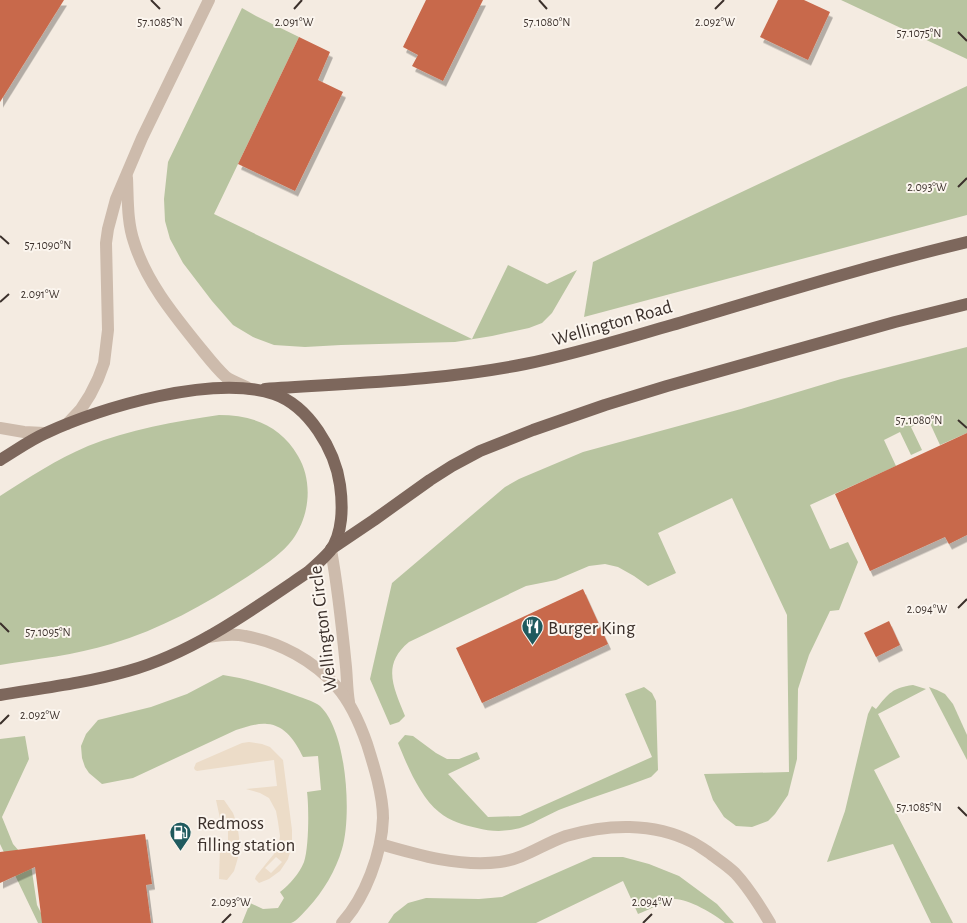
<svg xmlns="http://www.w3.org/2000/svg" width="967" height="923" font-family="'Alegreya Sans',sans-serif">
	<defs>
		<filter id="shadow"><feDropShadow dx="3" dy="5.5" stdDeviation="0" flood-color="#0004"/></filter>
	</defs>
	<rect width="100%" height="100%" fill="#f4ebe1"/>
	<g fill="#b8c4a0">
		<polygon points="841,0 967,0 967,59"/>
		<polygon points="242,8 256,16 299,37 214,214 472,339 508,265 547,284 577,270 552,313 542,323 529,328 492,336 455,342 341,345 305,347 274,345 253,337 233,325 212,301 183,263 170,239 165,221 164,199 168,162"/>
		<polygon points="967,86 967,215 584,317 593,262"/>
		<path d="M 967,347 L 967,433 L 940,445 L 928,419 L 911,427 L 922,450 L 911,455 L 900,432 L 884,440 L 896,466 L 810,505 L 830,549 L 848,542 L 858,562 L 839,610 L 830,611 L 809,655 L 798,689 L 797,759 L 788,795 L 775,814 L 768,821 L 752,827 L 736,826 L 724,817 L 713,800 L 704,774 L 789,772 L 787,615 L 732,498 L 658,533 L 676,573 L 648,586 L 634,576 L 618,567 L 605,564 L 589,566 L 556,580 L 526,586 L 409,642 C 381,665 394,688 405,716 L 399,722 L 390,725 L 370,679 L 392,583 L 505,487 L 519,479 L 583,452 L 741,409 L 841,379 Z"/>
		<path d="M 219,415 C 253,415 281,426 298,456 C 313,481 310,515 293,539 C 281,555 263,566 247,577 C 204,605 161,629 111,644 C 75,655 37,659 0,665 L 0,496 C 28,478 57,459 88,446 C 128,430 176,421 219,415 Z"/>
		<path d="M 223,675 C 249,679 274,687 300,697 C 306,699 315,702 320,706 C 347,731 352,816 342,849 C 336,870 323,892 308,908 C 304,912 297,921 291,923 C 288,923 283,923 280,923 C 267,923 254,923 242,923 L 250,903 L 263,909 L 278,908 L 284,898 L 280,892 C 290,884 299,874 304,862 C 309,848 309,806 307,792 L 321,790 L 318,756 L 303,757 C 296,742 285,725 267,724 C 257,723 246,727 236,730 L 133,778 L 102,784 L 89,773 L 85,767 L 82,758 L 81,746 L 86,734 L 98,720 L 151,707 L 187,694 Z"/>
		<path d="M 913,685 L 926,689 L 878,714 L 900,757 L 874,770 L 953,923 L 931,923 L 893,844 L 827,862 L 845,811 L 868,714 L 872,706 L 876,709 C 889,693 892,688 913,685 Z"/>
		<path d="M 644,687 L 652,693 L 656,701 L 658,770 L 651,777 C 622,788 593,797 564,808 C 550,813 537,822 523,827 C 508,832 492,832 477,828 C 463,825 450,821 439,812 C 420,797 407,765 398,743 L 405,735 L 413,736 L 436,753 L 447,759 L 459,759 L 477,752 L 480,759 L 448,774 L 488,817 L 520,816 L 652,757 L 625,694 Z"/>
		<polygon points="929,687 937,690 945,694 953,704 967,735 967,760"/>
		<polygon points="25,736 29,759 2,817 13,844 31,865 37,905 46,923 38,923 0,844 0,739"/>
		<path d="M 593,857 L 623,857 L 649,864 L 679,876 L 717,904 L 734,923 L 725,923 C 715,914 688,899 675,899 C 666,900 647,911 638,914 L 623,881 L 536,923 L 388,923 L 394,914 L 408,903 L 426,898 L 479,899 L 502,897 Z"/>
	</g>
	<g fill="#ecdcc8" fill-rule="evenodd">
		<path d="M 249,742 L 262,744 L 270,747 L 283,760 L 292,830 L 292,845 L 288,859 L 280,871 L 269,879 L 259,883 L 255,879 L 256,876 L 278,849 L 280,836 L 278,822 L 276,811 L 269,798 L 260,793 L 246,789 L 277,786 L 274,760 L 197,771 L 195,770 L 194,768 L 196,763 L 242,743 ZM 276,857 L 282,862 L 271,873 L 265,868 Z"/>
		<polygon points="216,800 224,800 233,813 237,824 239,837 240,850 237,861 234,871 227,880 219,879 220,846 228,846 228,824 221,823"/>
	</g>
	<g fill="#c8694b" filter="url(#shadow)">
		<polygon points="0,0 64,0 0,102"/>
		<polygon points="426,0 483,0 443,81 412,66 418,55 403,47"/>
		<polygon points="778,0 804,0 830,12 808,60 760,37"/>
		<polygon points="299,37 330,52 318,80 343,92 295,191 238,164"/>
		<polygon points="967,433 967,535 949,544 945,537 870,571 835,494"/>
		<polygon points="583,589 608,644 482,703 456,648"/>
		<polygon points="889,621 900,645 876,657 864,633"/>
		<polygon points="145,834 152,884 146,885 151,923 42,923 35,867 0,883 0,852"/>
	</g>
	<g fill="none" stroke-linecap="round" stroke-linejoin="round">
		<g stroke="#cdbbac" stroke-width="12">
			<path d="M 331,550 C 338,588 342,627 346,667 C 347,678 347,690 349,702"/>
			<path d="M 208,637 C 220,635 233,633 245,636 C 280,642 314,661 337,687 C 351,703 360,724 367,744 C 374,766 383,795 383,818 C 382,853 365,898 342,923"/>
			<path d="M 380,844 C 418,855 459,867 500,862 C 524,859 543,844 566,836 C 607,824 653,822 692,842 C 698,845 703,849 708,852 C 717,859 727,865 735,873 C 749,888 760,906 770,923"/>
		</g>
		<g stroke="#cdbbac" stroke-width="12">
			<path d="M 127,178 C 128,199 127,222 134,242 C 146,281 173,314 198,345 C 207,356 216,368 226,377 C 233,382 243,385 250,389"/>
			<polyline points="67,424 81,409 90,395 98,379 104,363 108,330 106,243 108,229 116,199 142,138 209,0"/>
			<polyline points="0,428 24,432 44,433"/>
		</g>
		<g stroke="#7d675c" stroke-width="12">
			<path d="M 265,389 C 352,383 440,381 525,364 C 575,354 623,339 672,325 C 770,296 867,266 967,242"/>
			<path d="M 0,460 C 15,451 30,440 46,433 C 101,407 214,374 274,394 C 309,406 335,450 340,485 C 343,506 343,534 330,551 C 323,559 315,566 308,572 C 252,610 193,653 128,671 C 86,683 43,688 0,695"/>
			<polyline points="331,549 374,520 430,480 452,466 480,451 533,430 605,405 667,386 895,322 967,304"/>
		</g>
	</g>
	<path fill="none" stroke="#3b302b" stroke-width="2" d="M 151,0 L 160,9M 539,0 L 547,9M 294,9 L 302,0M 715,9 L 724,0M 958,32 L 967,41M 958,187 L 967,178M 0,236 L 9,244M 0,302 L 9,294M 958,420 L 967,428M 958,608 L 967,599M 0,623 L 9,632M 0,724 L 9,715M 958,807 L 967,816M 222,923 L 231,914M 643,923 L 652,914"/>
	<defs>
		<symbol id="restaurant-pin" viewBox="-11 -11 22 30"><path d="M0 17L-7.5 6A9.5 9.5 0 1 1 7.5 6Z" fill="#1f5a5e" stroke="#fbf5ee"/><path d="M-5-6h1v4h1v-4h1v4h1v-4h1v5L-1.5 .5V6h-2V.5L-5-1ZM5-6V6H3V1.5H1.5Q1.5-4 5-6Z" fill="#fff"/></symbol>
		<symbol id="fuel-pin" viewBox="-11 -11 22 30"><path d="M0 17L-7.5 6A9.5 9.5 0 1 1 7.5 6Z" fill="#1f5a5e" stroke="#fbf5ee"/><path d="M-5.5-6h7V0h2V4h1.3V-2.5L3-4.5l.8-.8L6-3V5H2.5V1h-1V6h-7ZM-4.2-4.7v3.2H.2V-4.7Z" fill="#fff"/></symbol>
	</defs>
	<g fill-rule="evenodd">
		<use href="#restaurant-pin" x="520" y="614" width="25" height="34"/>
		<use href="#fuel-pin" x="168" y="820" width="25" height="34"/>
	</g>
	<g text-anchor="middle" stroke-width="4" stroke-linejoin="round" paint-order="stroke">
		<g font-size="19" fill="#3b302b" stroke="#fbf5ee">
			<text transform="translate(612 322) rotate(-16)" y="7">Wellington Road</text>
			<text transform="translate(322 629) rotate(-97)" y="7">Wellington Circle</text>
		</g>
		<g font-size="19" fill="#3b302b" stroke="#fbf5ee" text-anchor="start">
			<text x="548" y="634">Burger King</text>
			<text x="197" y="829">Redmoss<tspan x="197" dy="22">filling station</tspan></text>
		</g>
	</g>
	<g font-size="12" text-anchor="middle" fill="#3b302b" stroke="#fbf5ee" stroke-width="4" stroke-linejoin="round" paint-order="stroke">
		<text x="160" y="26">57.1085°N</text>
		<text x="294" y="26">2.091°W</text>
		<text x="547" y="26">57.1080°N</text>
		<text x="715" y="26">2.092°W</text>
		<text x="919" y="37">57.1075°N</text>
		<text x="927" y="191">2.093°W</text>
		<text x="48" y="249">57.1090°N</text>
		<text x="40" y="298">2.091°W</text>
		<text x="919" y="424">57.1080°N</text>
		<text x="927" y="613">2.094°W</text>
		<text x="48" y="636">57.1095°N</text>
		<text x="40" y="719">2.092°W</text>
		<text x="919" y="811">57.1085°N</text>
		<text x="231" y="906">2.093°W</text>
		<text x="652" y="906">2.094°W</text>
	</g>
</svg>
